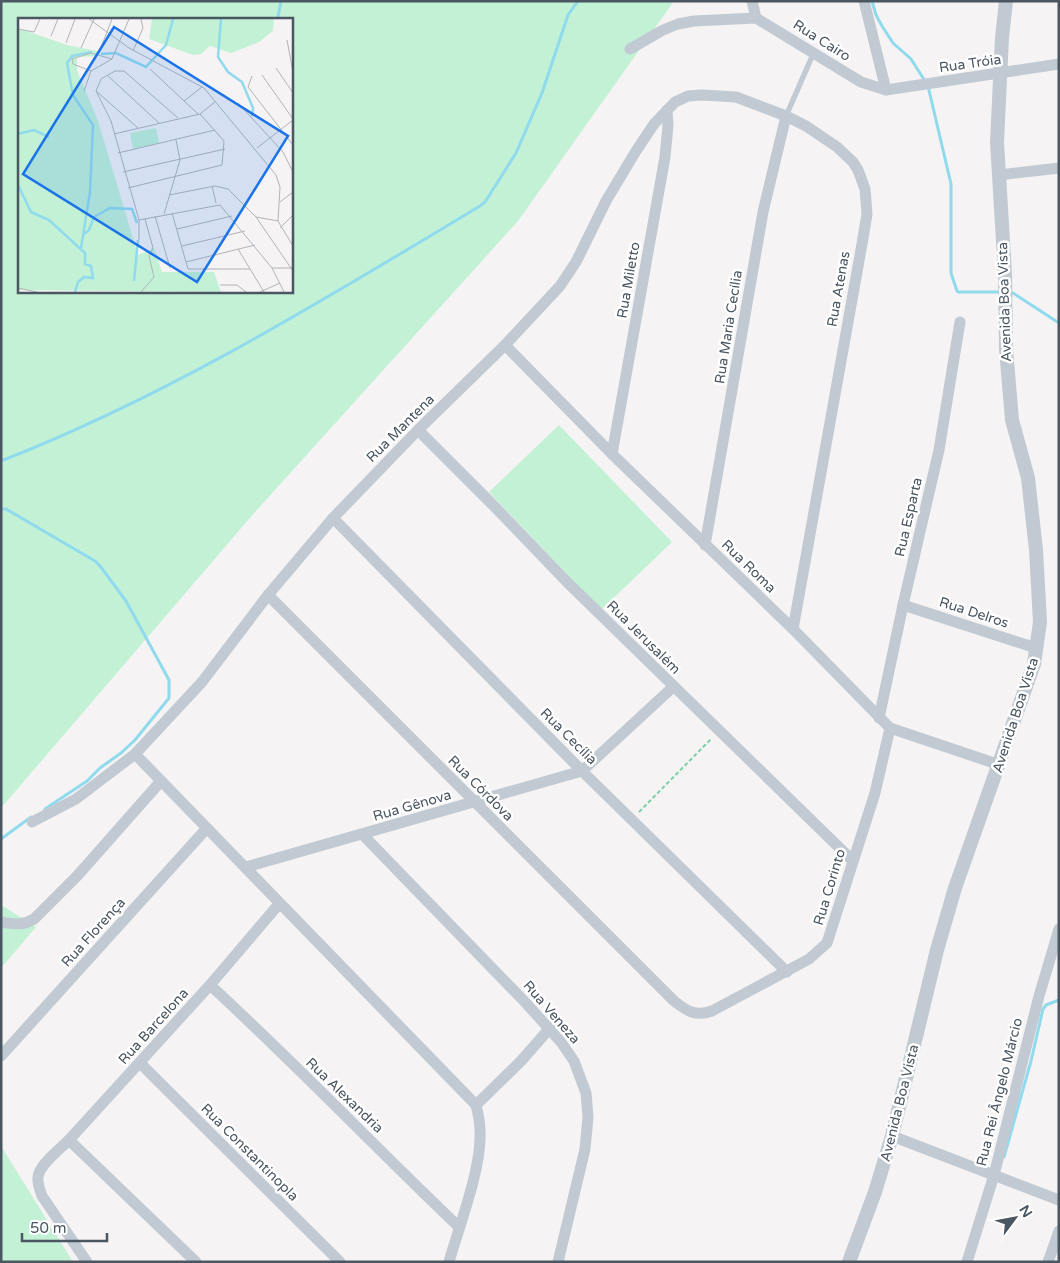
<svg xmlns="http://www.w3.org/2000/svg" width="1060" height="1263" font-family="'Varela Round',sans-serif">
	<rect width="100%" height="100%" fill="#f5f3f3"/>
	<g fill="#c3f1d5" fill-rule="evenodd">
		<path d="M 1,1 L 674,1 L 518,221 L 255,512 L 1,808 ZM 19,19 L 291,19 L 291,291 L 19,291 Z"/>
		<polygon points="559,425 672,542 601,610 489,492"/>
		<polygon points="1,905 36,927 1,968"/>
		<polygon points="1,1146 73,1262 1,1262"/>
	</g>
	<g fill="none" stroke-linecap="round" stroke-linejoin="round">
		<g stroke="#90daee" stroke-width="3">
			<polyline points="872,1 876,15 882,26 893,43 911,59 925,81"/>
			<polyline points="278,17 281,1"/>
			<polyline points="928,86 951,184 951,273 957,291 958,292 1002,292"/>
			<polyline points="1008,293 1013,293 1059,323"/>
			<path d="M 1,461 C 170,395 325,299 480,206 L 485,202 L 516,153 L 542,93 L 568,15 L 578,1"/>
			<polyline points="1,509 6,509 95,561 100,566 126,601 169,680 169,698 135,740 121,753 100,768 87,781 45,809"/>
			<polyline points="1,839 31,817"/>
			<polyline points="1004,1157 1031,1061 1043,1009 1046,1005 1059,1000"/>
		</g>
		<polyline stroke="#7ad0a6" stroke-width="2" stroke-dasharray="4 2.5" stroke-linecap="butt" points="639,812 711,739"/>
		<polyline stroke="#c1cad2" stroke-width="5.5" points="786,116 814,52"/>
		<g stroke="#c1cad2" stroke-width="11">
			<polyline points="752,1 756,18"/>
			<polyline points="864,1 886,90"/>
			<polyline points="630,49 663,30 678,24 694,21 756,18 861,82 886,90 1059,64"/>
			<polyline points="999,175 1059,168"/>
			<polyline points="505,345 612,454 793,629 890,728 1000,765"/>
			<polyline points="418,430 494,506 567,582 853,861"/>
			<polyline points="612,454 665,157 668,125 667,110"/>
			<polyline points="333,518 582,771 787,972"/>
			<polyline points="705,545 763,212 786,116"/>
			<path d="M 268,595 L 674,1001 C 687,1011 695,1017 712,1011 L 809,959 L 827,943 L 875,793 L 890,728"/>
			<polyline points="903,605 1036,648"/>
			<polyline points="879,718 903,605 939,450 960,322"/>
			<path d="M 135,754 C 249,870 362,988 476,1105 C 478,1113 480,1122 480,1131 C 482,1168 459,1226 449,1262"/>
			<polyline points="32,822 76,799 135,754 202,682 268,595 333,518 418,430 505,345 560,286 576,262 606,201 636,151 654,124 675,102 688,96 702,95 736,97 786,116 806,126 837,147 853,162 858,170 865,189 867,214 862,244 793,629"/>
			<polyline points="363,835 525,1002 561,1042 574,1061 586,1093 588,1117 585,1149 558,1262"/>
			<polyline points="246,867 582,771 673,687"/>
			<path d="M 1,922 C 14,924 23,926 34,919 L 78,875 L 161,781"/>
			<path d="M 210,985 C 295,1063 375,1147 459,1227"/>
			<polyline points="1,1056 207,828"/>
			<polyline points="140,1063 340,1262"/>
			<polyline points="476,1105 521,1061 550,1028"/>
			<polyline points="892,1136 1059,1200"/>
			<polyline points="69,1140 196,1262"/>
			<path d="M 87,1262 L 42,1196 C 40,1189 37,1184 38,1177 C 39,1165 60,1149 69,1140 L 210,985 L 279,904"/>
			<polyline points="967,1262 994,1175 1039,996 1059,929"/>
			<polyline points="1048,1262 1059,1231"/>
		</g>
		<polyline stroke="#c1cad2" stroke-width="14" points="849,1262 875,1192 892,1136 937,950 955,888 1034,664 1040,622 1036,550 1028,478 1012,420 1006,349 1005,274 997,142 1002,38 1006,1"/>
	</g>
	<g text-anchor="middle" stroke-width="5" stroke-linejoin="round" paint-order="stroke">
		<g font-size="14" fill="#4a5661" stroke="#fff">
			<text transform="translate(822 40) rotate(32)" y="5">Rua Cairo</text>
			<text transform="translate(970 63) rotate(-8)" y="5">Rua Tróia</text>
			<text transform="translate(628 280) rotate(-80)" y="5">Rua Miletto</text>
			<text transform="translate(838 289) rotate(-80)" y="5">Rua Atenas</text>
			<text transform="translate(1004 302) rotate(-92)" y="5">Avenida Boa Vista</text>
			<text transform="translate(728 327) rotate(-81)" y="5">Rua Maria Cecília</text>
			<text transform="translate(400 428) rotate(-45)" y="5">Rua Mantena</text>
			<text transform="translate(908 517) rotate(-77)" y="5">Rua Esparta</text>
			<text transform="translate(749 566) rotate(44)" y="5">Rua Roma</text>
			<text transform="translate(974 612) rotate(18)" y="5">Rua Delros</text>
			<text transform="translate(644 637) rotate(45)" y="5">Rua Jerusalém</text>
			<text transform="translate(1015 715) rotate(-72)" y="5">Avenida Boa Vista</text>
			<text transform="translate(569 736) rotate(45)" y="5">Rua Cecília</text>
			<text transform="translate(481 788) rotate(45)" y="5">Rua Córdova</text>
			<text transform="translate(412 805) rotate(-16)" y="5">Rua Gênova</text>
			<text transform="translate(829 887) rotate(-73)" y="5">Rua Corinto</text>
			<text transform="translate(93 932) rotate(-48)" y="5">Rua Florença</text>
			<text transform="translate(552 1012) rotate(49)" y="5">Rua Veneza</text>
			<text transform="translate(153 1026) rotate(-48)" y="5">Rua Barcelona</text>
			<text transform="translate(999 1092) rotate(-76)" y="5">Rua Rei Ângelo Márcio</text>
			<text transform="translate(345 1095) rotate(44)" y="5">Rua Alexandria</text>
			<text transform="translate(899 1103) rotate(-76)" y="5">Avenida Boa Vista</text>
			<text transform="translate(250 1152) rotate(45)" y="5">Rua Constantinopla</text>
		</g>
	</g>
	<g transform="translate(18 18)">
		<rect width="275" height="275" fill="#f5f3f3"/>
		<path d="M 134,1 L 256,1 L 255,13 L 241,24 L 213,35 L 192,28 L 183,36 L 175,37 L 131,21 ZM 0,10 L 49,27 L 79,33 L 79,38 L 59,39 L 59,52 L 80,103 L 120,237 L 136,230 L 144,254 L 196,254 L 203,274 L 0,272 ZM 138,110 L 141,125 L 115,131 L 112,115 Z" fill="#c3f1d5"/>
		<path fill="none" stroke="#90daee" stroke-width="2.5" d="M 203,1 L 200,39 L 210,54 L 224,64 L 235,90 L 234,98M 83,36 L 98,35 L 128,49 L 148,27 L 155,1M 0,116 L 16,112 L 31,119M 0,167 L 13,194 L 31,202 L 67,235 L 67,246 L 73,248 L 75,260 L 66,259 L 60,264 L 57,274M 65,217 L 71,212 L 76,199 L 92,190 L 114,191 L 119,205M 63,230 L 72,174 L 75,107 L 55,77 L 49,45 L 54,38 L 74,34M 116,263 L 120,222"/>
		<path fill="none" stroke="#b1b4b9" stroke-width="1" d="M 71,1 L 111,30 L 186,70 L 258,157 L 262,169 L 260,203 L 275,228M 0,11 L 16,14 L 22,1M 33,18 L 40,1M 269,22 L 275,54M 48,25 L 57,1M 63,30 L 76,1M 115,33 L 125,10 L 123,1M 80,37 L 94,1M 94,41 L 111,1M 258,50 L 275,75M 132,51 L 180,96M 73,53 L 55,46 L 54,41 L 73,35 L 94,41M 89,57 L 141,105M 244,57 L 275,101M 234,58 L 230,69 L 275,127M 66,73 L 73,53 L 94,41M 78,73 L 93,103 L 121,202 L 121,222M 78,73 L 83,61 L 97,53 L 106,53 L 160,100M 78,73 L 120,110M 166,83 L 184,69M 220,85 L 265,134 L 275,154M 96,116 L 182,96 L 197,84M 239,130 L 275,102M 100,135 L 197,112M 105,154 L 207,131M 194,168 L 198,185M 110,170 L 204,147 L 206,123 L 182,96M 151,177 L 197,168 L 210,171 L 238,199 L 275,253M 262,184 L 275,174M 154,195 L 170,251 L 232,251M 146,196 L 162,142 L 158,122M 137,198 L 152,250M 238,199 L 260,203M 121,202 L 202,187 L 254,250 L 266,274M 262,210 L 275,197M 159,211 L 214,198M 164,228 L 227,213M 220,231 L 246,274M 168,244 L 237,227M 254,250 L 274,250M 202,267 L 219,267 L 228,274M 0,270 L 19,274M 123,274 L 136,259 L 131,238 L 135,230 L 127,201M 242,274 L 262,265"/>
		<path fill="#1a73e8" fill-opacity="0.15" stroke="#1a73e8" stroke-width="2.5" d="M 96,9 L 270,118 L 179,264 L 5,156 Z"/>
		<rect width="275" height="275" fill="none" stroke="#4a5661" stroke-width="2.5"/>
	</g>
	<rect width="1060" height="1263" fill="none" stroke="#4a5661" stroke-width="5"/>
	<g transform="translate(1015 1218) rotate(58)" stroke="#ffffff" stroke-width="4" paint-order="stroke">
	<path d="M0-4L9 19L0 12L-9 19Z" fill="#4a5661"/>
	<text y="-8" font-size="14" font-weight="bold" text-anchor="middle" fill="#4a5661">N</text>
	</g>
	<path d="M22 1233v8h85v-8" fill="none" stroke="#4a5661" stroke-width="2.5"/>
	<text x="30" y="1233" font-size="15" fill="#4a5661" stroke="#ffffff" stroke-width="4" paint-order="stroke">50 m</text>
</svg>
